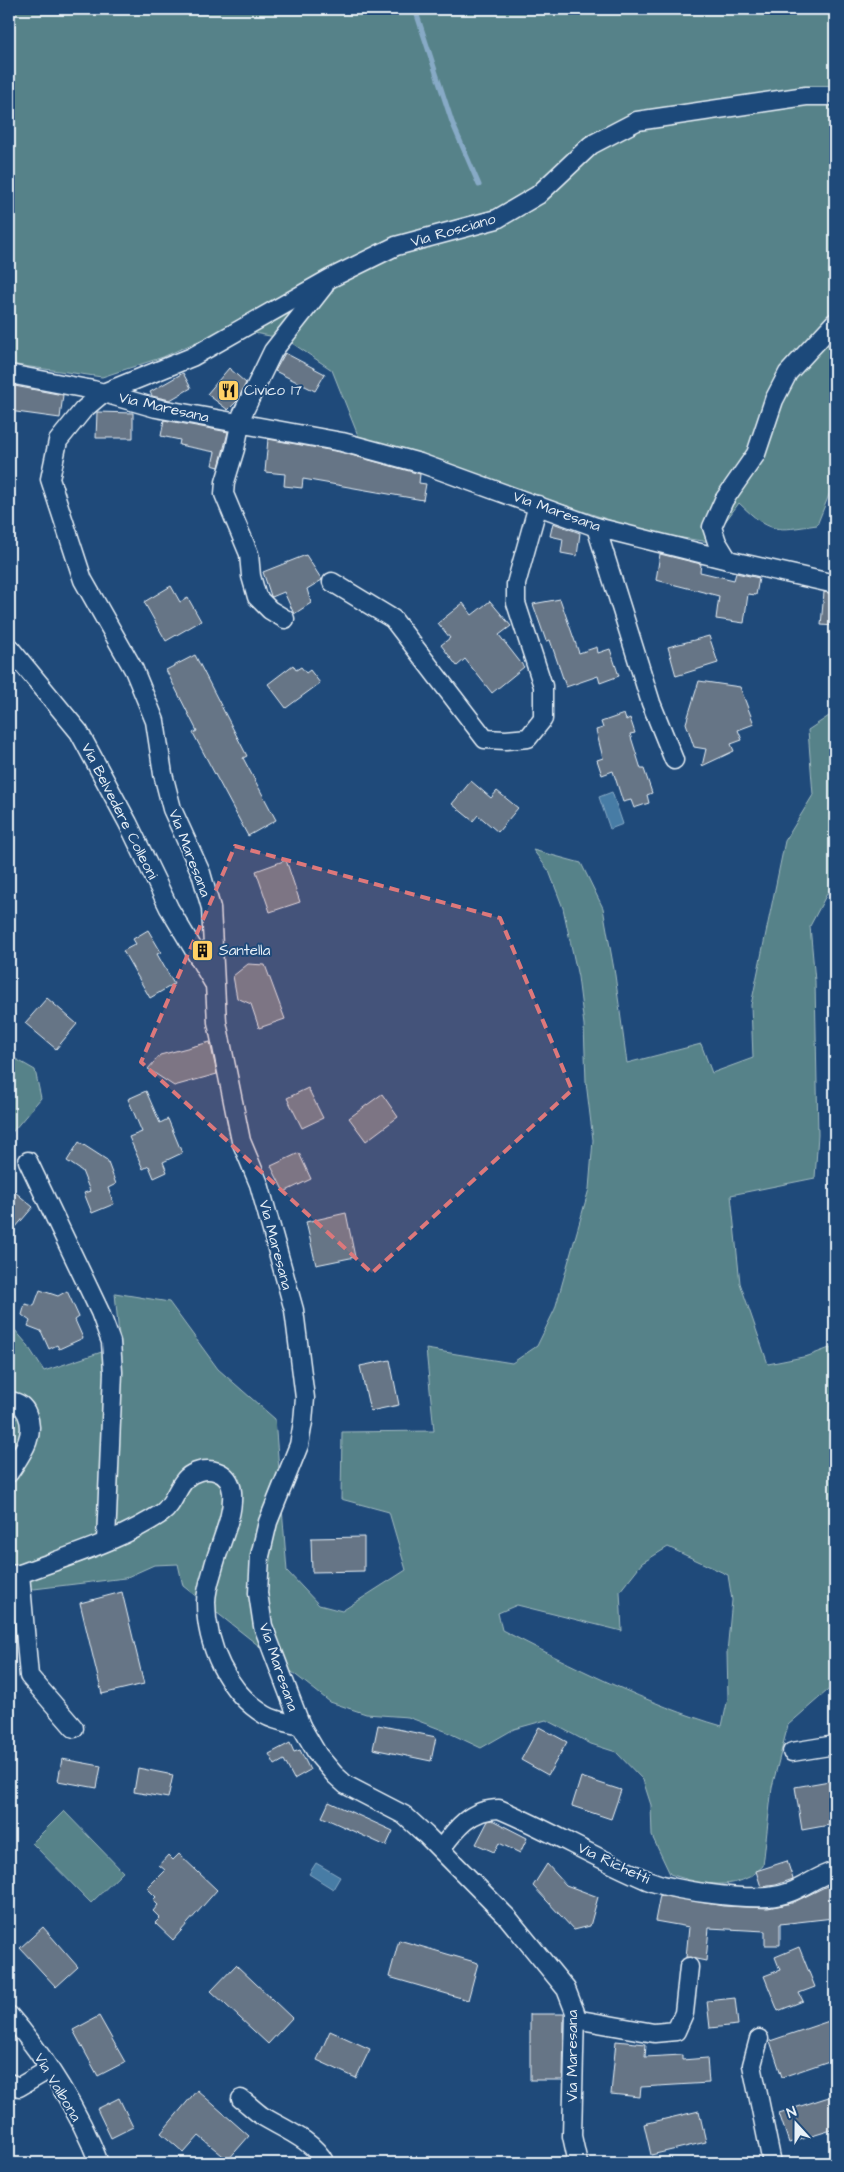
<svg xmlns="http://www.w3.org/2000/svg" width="844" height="2172" font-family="'Architects Daughter',sans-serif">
	<rect width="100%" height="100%" fill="#1f4a7a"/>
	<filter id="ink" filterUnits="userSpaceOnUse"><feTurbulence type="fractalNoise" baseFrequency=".02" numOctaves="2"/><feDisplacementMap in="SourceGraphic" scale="10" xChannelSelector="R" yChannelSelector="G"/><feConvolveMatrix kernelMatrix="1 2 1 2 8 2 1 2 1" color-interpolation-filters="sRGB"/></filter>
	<g filter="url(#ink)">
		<g fill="#578289" stroke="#a0bac0" fill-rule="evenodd">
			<path d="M 9,9 L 835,9 L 835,480 L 817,525 C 775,531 771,534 739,503 L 710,542 L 649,533 L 431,461 L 361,443 L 332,370 L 286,339 L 227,328 L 163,357 L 102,377 L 9,364 Z"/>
			<path d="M 835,712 L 835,889 L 830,888 L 810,926 L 815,981 L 818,1135 L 815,1178 L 731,1195 L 740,1283 L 768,1364 L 808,1356 L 835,1346 L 835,1684 L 788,1725 L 772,1787 L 763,1866 C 758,1870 753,1876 747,1878 C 724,1890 693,1882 670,1874 L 652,1836 L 651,1805 L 643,1780 L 616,1752 L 591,1744 L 546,1720 L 514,1729 L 481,1748 L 445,1731 L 408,1717 L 366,1714 L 330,1702 L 183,1586 L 178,1564 L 154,1565 L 125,1578 L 9,1592 L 9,1323 L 26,1343 L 44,1371 L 120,1346 L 115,1293 L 169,1302 L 218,1369 L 275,1419 L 287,1571 L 319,1605 L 342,1611 L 406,1570 L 389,1512 L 341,1499 L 342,1432 L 434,1431 L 426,1349 L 512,1363 L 537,1346 L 555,1309 L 589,1189 L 593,1140 L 586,1082 L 584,1025 L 578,977 L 563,908 L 549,871 L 533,850 L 581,863 L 603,908 L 615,975 L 627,1063 L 701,1044 L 712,1073 L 753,1058 L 751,1005 L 785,841 L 813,795 L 808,730 ZM 668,1547 L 728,1575 L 732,1600 L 727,1652 L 728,1698 L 722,1726 C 649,1705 570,1665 502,1630 L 498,1613 L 517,1605 L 622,1631 L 620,1591 L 642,1563 Z"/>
			<polygon points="14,1058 35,1070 41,1098 9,1136 9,1062"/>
			<polygon points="64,1811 123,1872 91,1903 32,1843"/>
		</g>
		<g fill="#477ba5" stroke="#87aac6">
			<polygon points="612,792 623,824 610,829 599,797"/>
			<polygon points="316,1863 340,1877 333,1889 309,1874"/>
		</g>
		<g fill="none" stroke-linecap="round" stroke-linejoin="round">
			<polyline stroke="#87aac6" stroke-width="5" points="415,9 452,122 479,185"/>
		</g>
		<g fill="#667586" stroke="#e8f1f8">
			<polygon points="285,353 325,374 315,391 275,371"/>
			<polygon points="229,368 246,383 238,400 228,410 207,394"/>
			<polygon points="183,373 191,388 170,400 152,396 150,392"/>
			<polygon points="9,385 63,395 60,418 9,411"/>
			<polygon points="97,412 133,413 133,438 96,438"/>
			<polygon points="164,420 228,432 219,467 212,465 215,452 179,445 180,440 161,436"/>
			<polygon points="268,439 340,452 420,474 419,483 426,484 423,500 303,479 302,488 284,486 285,474 265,472"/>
			<polygon points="553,523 580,533 577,556 561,553 563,539 550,536"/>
			<polygon points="660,554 701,564 700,572 734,580 736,573 759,578 756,595 748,594 744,623 716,619 719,596 656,580"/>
			<polygon points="306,555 322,580 307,589 311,603 294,614 284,592 272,597 271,596 263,572"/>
			<polygon points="171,586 180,602 188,598 201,621 166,641 144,602"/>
			<polygon points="824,592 835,594 835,626 821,625"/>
			<polygon points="560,599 579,653 597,647 598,653 610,649 619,676 600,683 598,676 566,687 550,640 546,641 533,604"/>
			<polygon points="490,601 511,626 499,635 524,667 492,693 465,659 457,666 441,645 450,638 438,623 463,603 472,615"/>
			<polygon points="709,636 718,663 676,676 668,647"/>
			<polygon points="195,655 247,756 243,758 276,820 248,836 193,733 197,731 166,670"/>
			<polygon points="293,665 296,670 301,667 306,673 310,670 320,683 286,708 268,684"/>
			<polygon points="699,681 740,687 754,724 738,730 742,740 731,744 734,751 702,766 706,749 694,747 686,723"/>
			<polygon points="624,714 626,720 630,718 635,733 630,734 641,769 644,769 652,793 647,795 649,803 634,808 631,800 623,802 613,771 602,775 597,760 603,758 596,730 603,728 601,722"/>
			<polygon points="471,781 491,798 497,791 518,808 498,832 478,815 473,821 452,804"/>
			<polygon points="286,860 300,902 270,912 256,871"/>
			<polygon points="148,930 161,952 157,954 174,984 150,998 123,951 136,944 133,939"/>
			<polygon points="248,964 265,965 285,1019 259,1028 251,1004 237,998 233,976"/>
			<polygon points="47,998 77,1024 56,1049 25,1023"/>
			<polygon points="210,1042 217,1074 174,1086 148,1069 160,1055"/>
			<polygon points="308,1088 323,1118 302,1128 287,1098"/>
			<polygon points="146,1091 160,1123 168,1119 182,1153 163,1162 167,1172 154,1178 149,1166 143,1169 129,1137 142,1132 128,1099"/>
			<polygon points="382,1094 398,1117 366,1141 349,1118"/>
			<polygon points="79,1142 107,1160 116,1184 108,1188 114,1204 92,1213 84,1193 90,1191 82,1171 67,1161"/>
			<polygon points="299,1153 311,1179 284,1192 271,1166"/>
			<polygon points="9,1187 33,1207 9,1235"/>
			<polygon points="346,1213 355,1257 316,1265 306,1222"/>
			<polygon points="40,1290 58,1296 67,1291 79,1317 75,1320 83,1338 59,1349 57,1345 49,1349 41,1331 28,1326 30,1321 22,1315 25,1304 34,1306"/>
			<polygon points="390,1360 399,1405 370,1411 360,1366"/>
			<polygon points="364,1537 364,1571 312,1572 311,1538"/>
			<polygon points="122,1592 144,1684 102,1694 80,1603"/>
			<polygon points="378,1725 436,1737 431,1761 373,1749"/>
			<polygon points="539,1727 567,1742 548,1775 521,1760"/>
			<polygon points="290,1743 294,1752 300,1750 310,1770 294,1779 284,1760 275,1765 269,1754"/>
			<polygon points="62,1759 101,1766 97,1788 58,1781"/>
			<polygon points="138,1768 173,1775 168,1798 134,1792"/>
			<polygon points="581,1777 621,1790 611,1819 572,1806"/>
			<polygon points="835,1780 835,1824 802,1830 795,1787"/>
			<polygon points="329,1802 393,1831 386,1846 322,1817"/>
			<polygon points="492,1820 527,1838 520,1853 499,1843 494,1852 476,1844 488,1821"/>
			<polygon points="179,1854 217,1890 173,1940 155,1923 160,1918 153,1911 158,1905 153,1900 156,1897 147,1888 165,1870 159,1865 168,1855 173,1860"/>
			<polygon points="787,1861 793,1879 776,1885 761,1887 756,1871"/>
			<polygon points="547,1864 566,1885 598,1897 590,1926 574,1930 533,1886"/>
			<polygon points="829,1885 833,1918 780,1924 780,1945 765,1945 765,1931 709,1928 706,1961 686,1957 689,1927 655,1921 660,1895 723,1906 768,1908 792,1903"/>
			<polygon points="43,1927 78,1967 56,1987 20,1948"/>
			<polygon points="399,1940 478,1963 468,2000 389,1977"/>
			<polygon points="799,1947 815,1987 799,1993 803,2001 778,2011 764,1976 780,1970 775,1957"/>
			<polygon points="236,1965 292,2018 268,2044 211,1991"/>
			<polygon points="735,1998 738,2025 710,2028 707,2001"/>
			<polygon points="530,2014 564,2014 563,2080 530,2080"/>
			<polygon points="99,2016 125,2062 98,2076 73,2030"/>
			<polygon points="835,2019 835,2059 782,2077 770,2041"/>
			<polygon points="330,2031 370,2049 356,2078 317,2060"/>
			<polygon points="616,2041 646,2044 645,2057 682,2055 682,2060 707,2058 709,2083 641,2087 640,2097 611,2094"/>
			<polygon points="197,2090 249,2136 228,2160 199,2136 184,2153 161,2133"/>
			<polygon points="835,2095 835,2129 789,2143 779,2113"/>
			<polygon points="119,2098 133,2127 111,2138 97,2109"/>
			<polygon points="699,2111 706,2142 651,2155 644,2124"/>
		</g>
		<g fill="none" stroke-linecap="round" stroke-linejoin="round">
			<defs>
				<g id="minor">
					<polyline points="9,374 93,390 156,408 342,442 420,463 596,527 728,560 835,584"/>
					<polyline points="596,527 651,703 674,760"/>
					<polyline points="728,560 717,542 712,527 724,500 756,454 774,400 788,373 835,322"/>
					<polyline points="332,582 393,619 485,739 506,740 528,738 543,719 543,686 516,603 516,584 538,505"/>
					<polyline points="285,619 270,610 257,597 251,576 249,554 224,494 225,482 235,449 242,415 273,351 324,286"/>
					<polyline points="9,647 79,732 128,823 169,908 213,982"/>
					<polyline points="28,1161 100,1312 111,1342 113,1372 106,1541"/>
					<path d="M 9,1401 C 17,1402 24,1406 27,1414 C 37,1436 20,1456 9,1473"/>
					<polyline points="20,1574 29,1676 74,1728"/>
					<path d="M 9,1575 L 20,1574 C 68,1556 120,1541 162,1513 C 175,1504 178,1481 192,1474 C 208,1466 230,1470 232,1492 C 234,1518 219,1544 213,1569 C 210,1579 206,1591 206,1602 C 206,1645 227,1692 265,1715 C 275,1721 289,1723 301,1726"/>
					<polyline points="792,1752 835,1745"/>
					<path d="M 441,1849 C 456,1828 471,1809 499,1809 C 549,1830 597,1859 647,1880 C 675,1891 738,1899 768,1897 C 798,1895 810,1878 835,1871"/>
					<path d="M 9,2015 C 44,2055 80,2113 99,2163"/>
					<polyline points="575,2019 654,2033 676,2031 684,2013 689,1967"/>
					<polyline points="759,2039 752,2065 772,2163"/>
					<polyline points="9,2083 19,2087 48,2070"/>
					<path d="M 241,2099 C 248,2104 255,2111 262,2116 C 284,2129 313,2140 325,2163"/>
					<polyline points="578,2163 572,2136 575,2012 566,1989 508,1918 426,1835 404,1815 346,1785 335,1775 318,1755 301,1726 263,1626 258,1593 260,1556 268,1522 299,1445 303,1422 305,1398 294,1310 259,1184 241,1141 217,1022 211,908 201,873 172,809 163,774 155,721 134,670 83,580 50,479 58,441 83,410 103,393 192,357 331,278 396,246 497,219 538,195 591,145 637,121 806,96 835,96"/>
				</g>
			</defs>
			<use href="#minor" stroke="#e8f1f8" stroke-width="21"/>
			<use href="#minor" stroke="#1f4a7a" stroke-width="18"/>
		</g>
	</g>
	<path fill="#dd787b" fill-opacity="0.2" stroke="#dd787b" stroke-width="4" stroke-dasharray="10 6" stroke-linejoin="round" d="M 235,846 L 500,918 L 572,1090 L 372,1273 L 141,1062 Z"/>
	<defs>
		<symbol id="restaurant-square" viewBox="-11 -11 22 22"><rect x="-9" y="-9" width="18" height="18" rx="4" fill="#ffd166" stroke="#1f4a7a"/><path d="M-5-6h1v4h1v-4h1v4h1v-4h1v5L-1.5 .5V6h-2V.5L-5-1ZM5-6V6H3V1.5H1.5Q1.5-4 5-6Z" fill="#111"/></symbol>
		<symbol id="building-square" viewBox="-11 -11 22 22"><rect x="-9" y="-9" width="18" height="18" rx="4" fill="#ffd166" stroke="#1f4a7a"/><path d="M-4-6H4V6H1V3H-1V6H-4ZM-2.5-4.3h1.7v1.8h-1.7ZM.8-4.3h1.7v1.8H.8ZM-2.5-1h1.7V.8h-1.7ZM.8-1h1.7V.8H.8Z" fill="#111"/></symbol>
	</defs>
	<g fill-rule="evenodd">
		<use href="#restaurant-square" x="216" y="378" width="25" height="25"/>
		<use href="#building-square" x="190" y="938" width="25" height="25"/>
	</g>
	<g text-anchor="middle" stroke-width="4" stroke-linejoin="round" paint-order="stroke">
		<g font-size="15" fill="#e8f1f8" stroke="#1f4a7a">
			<text transform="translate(453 230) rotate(-16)" y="5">Via Rosciano</text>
			<text transform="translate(164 407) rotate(13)" y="5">Via Maresana</text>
			<text transform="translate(557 511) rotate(20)" y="5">Via Maresana</text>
			<text transform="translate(120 811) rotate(63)" y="5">Via Belvedere Colleoni</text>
			<text transform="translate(190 853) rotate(69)" y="5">Via Maresana</text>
			<text transform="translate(276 1245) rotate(75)" y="5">Via Maresana</text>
			<text transform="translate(279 1667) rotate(71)" y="5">Via Maresana</text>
			<text transform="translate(614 1863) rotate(25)" y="5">Via Richetti</text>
			<text transform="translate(572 2056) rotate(-90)" y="5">Via Maresana</text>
			<text transform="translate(58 2087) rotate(59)" y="5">Via Valbona</text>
		</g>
		<g font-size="15" fill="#e8f1f8" stroke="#1f4a7a" text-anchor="start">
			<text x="244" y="395">Civico 17</text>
			<text x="219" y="955">Santella</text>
		</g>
	</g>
	<rect width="844" height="2172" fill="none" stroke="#1f4a7a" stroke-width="30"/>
	<rect x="15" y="15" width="814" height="2142" fill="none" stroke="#e8f1f8" stroke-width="2" filter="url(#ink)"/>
	<g transform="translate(796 2124) rotate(339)" stroke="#1f4a7a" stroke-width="4" paint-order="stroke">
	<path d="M0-4L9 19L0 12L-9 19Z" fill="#e8f1f8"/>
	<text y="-8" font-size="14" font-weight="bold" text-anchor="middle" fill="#e8f1f8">N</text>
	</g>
</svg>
